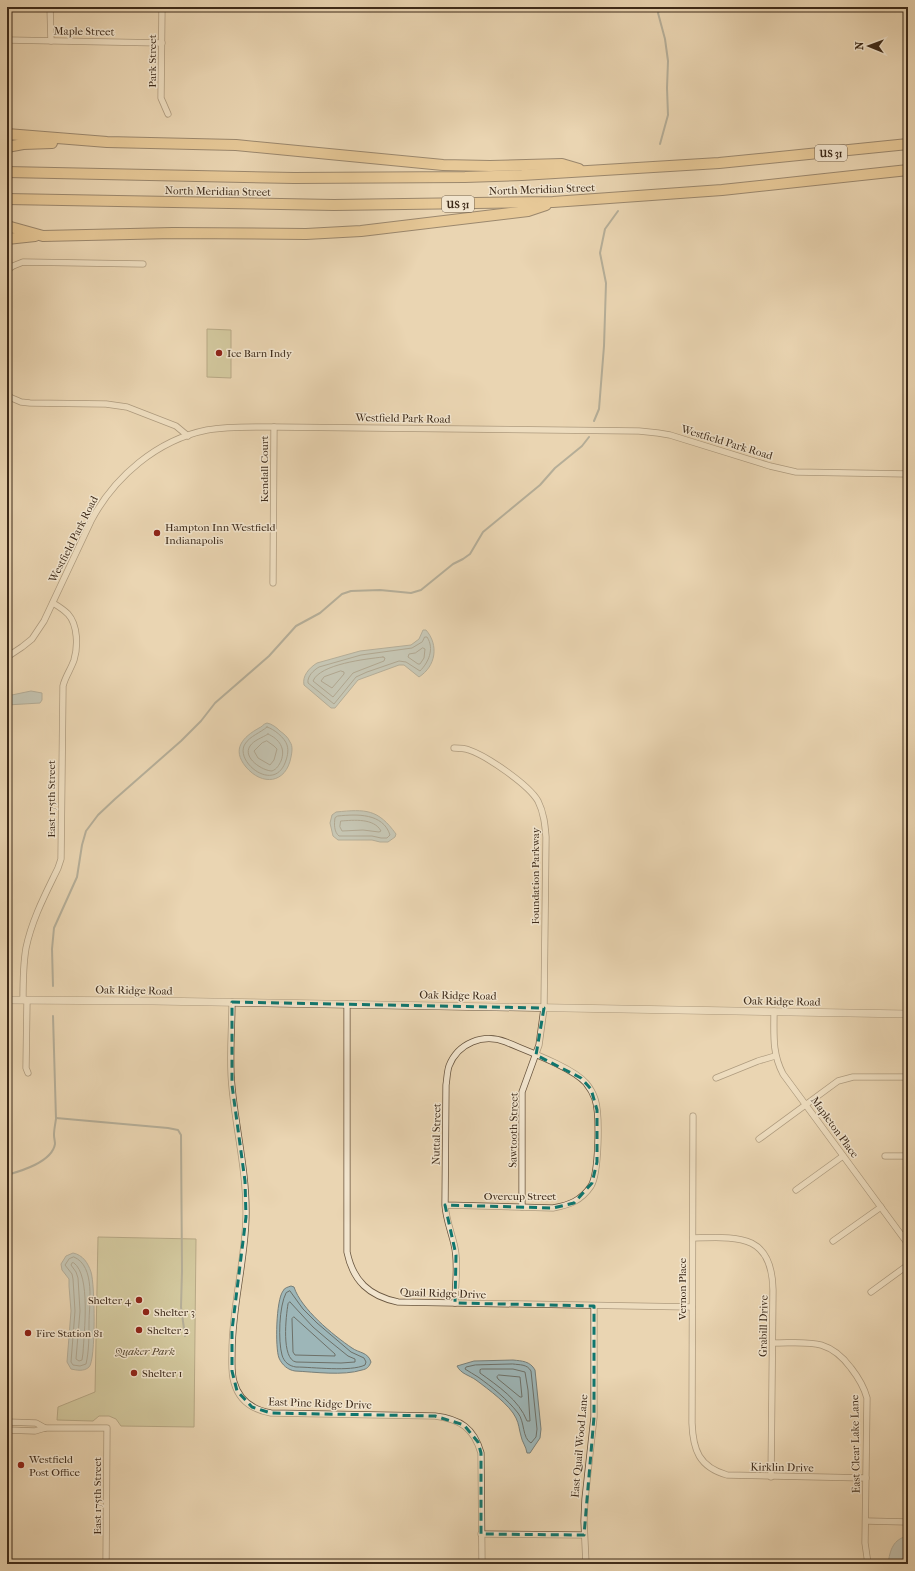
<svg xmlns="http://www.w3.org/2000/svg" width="915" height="1571" font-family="'IM FELL French Canon',serif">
	<rect width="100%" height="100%" fill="#ead5b2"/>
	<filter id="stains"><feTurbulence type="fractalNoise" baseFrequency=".005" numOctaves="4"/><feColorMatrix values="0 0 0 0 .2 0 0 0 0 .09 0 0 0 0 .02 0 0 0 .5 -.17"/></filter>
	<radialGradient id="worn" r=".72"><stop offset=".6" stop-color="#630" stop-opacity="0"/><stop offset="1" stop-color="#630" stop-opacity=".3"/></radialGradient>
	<g fill="#bbbc89" stroke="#7c7351">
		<polygon points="207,329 231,330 231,378 207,377"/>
		<polygon points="98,1237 196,1239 194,1427 121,1426 116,1419 109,1416 99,1416 93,1421 57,1420 58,1407 95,1392"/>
	</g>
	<g fill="#9db6b8" stroke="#777e78">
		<path d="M 423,630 L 426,630 C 439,645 436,666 419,677 L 404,665 L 399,665 L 358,680 L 335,708 L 331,708 L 304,685 C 302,676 309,668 317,663 L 360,651 L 411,645 L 419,639 Z"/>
		<polygon points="31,691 42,693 42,700 40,703 7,705 7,696"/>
		<path d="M 267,723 C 272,724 276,727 280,731 C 284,734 288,737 290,742 C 293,746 292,752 291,757 C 286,784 262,786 246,767 C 231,749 243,737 259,728 C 262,727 263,724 267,723 Z"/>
		<path d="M 336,812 C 366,809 378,809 396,834 L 395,837 L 388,842 L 380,842 L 372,840 L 338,840 L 333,836 L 330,823 L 332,815 Z"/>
		<path d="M 73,1253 C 83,1255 88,1263 91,1272 C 95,1284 96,1361 89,1367 C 84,1372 76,1370 71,1369 L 67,1362 L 71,1311 L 69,1286 L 69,1279 L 62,1270 L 61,1264 L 66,1256 Z"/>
		<path d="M 291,1286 L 294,1287 C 301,1309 333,1335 352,1348 C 359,1353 368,1352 371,1362 C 369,1367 367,1369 362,1370 C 343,1376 315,1372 295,1371 C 288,1370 282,1365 279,1358 C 275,1348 276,1300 283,1291 C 284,1288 288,1287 291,1286 Z"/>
		<path d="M 513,1360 C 522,1361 530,1361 535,1370 L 541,1429 L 540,1438 L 530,1453 L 527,1453 C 526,1446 522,1442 521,1436 C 519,1429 519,1424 516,1418 C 510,1405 488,1389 476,1380 C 469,1375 461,1374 457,1366 L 474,1361 Z"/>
		<path d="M 908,1536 L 908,1564 L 888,1564 C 890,1550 893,1539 908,1536 Z"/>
	</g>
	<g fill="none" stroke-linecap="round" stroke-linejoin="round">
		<g stroke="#6d7068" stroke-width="1">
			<path d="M 425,637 L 427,637 C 435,649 428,663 420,671 L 406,662 L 399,661 L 367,672 L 356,677 L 334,704 L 308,683 C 307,676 314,670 319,667 L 361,655 L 412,648 L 422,642 Z"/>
			<polygon points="423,648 425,649 424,658 420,664 418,664 408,657 409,654 415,653"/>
			<path d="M 383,657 L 385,658 L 384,661 L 353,673 L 333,697 L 313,681 C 320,664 366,659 383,657 Z"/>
			<polygon points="341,671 344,672 344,674 332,688 321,681 324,677"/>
			<path d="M 267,727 C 274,729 285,738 287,745 C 289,751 287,758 285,763 C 273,793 234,761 245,744 C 250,736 260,733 267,727 Z"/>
			<path d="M 268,734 C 279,739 286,748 281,761 C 279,765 277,769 272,771 C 263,771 242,758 250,746 C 254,740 262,738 268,734 Z"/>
			<polygon points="267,741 274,746 277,749 274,760 270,765 258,758 254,751 262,743"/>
			<path d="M 338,816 C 357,814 383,813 390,835 L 387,838 L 381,838 L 372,836 L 339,836 C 334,832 334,824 335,818 Z"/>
			<path d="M 341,821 C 354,820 374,818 381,831 L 379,832 L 363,830 L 342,831 L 340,827 Z"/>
			<path d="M 74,1257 C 96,1266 89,1305 89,1323 C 89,1337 89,1351 86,1364 L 80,1366 L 73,1365 L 71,1362 L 75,1311 L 73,1279 L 72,1274 L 65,1265 L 69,1259 Z"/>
			<path d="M 74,1263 C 91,1275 84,1333 83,1353 L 82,1360 L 79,1361 L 76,1359 L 80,1311 L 78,1278 L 76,1272 L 71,1265 L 72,1263 Z"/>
			<path d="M 290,1291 L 303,1309 L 317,1323 L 351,1352 L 364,1358 L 366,1362 L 365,1365 C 351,1372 312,1367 296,1367 C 289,1366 284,1362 282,1355 C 278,1341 279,1306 286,1293 Z"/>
			<path d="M 290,1302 L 313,1327 L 327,1339 L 348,1356 L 355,1359 L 355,1362 L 341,1363 L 296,1362 C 281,1359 286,1316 288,1304 Z"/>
			<polygon points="294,1317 335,1354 335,1356 295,1355 293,1352 292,1319"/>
			<path d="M 513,1364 C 520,1365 527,1364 531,1371 L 537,1429 L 536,1437 L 531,1443 C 522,1438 525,1422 518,1413 C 507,1399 492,1387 478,1377 C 474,1374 469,1372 465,1369 L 466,1367 L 475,1365 Z"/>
			<path d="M 482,1369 L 513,1369 L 525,1372 L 528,1390 L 530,1421 L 527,1421 C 519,1400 498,1386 480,1373 L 480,1370 Z"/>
			<polygon points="499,1375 520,1377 522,1397 520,1397 498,1379 497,1377"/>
		</g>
		<g stroke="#777e78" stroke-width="2">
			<polyline points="660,144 668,115 667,88 668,61 665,39 658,13 661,7"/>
			<polyline points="594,421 599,409 604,346 606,283 600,253 605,229 618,211"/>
			<polyline points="53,986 52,949 54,928 77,877 82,845 86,831 98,815 115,799 181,741 201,721 215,703 269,656 296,626 320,613 342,594 351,591 380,590 411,593 421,590 453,564 463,559 470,554 483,532 540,485 555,468 582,446 589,437"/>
			<polyline points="56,1118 168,1128 178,1130 181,1135 182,1271 181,1307 185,1336"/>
			<path d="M 7,1175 C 21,1171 52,1162 55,1144 C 55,1141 54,1138 54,1135 C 54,1130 55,1125 56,1119 L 53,1016"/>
		</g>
		<defs>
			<g id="minor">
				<polyline points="50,7 51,41"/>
				<polyline points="162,7 161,98 168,114"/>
				<polyline points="7,40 162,43"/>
				<polyline points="7,270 13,266 23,262 143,264"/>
				<polyline points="7,396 21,402 30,403 106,404 127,407 176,426 188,436"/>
				<polyline points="273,583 274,427"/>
				<path d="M 7,657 L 22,647 L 32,639 L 44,621 L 91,521 C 114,477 157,440 207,430 C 229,426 252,427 274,427 L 639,431 L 658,433 L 670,435 L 770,466 L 796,472 L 908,474"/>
				<path d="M 454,748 C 459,748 464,748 469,750 C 487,756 529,785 538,801 C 544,813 545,825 546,837 L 544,1008 L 539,1045 L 522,1092 L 522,1207"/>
				<path d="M 23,1000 C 23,982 23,965 26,948 C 32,919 46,893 58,868 L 61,859 L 63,686 C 65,677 71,669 74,660 C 78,647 78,625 68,614 C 64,610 58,606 53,603"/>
				<polyline points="27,1000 26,1068 28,1073"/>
				<path d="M 232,1002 C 232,1030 229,1060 232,1087 C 236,1130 247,1173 246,1217 C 245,1262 232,1307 232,1352 C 232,1362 231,1373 234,1382 C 239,1401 254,1410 271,1413 L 435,1416 C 460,1419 474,1428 481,1453 L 482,1564"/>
				<path d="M 347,1004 L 347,1252 C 353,1281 369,1296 398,1302 L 692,1307"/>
				<path d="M 774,1011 C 774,1035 772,1053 783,1074 L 908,1244"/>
				<polyline points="716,1078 758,1061 775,1056"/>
				<path d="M 693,1116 L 692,1423 C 693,1450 699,1467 727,1475 L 866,1478"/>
				<polyline points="759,1139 838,1081 853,1077 908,1077"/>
				<polyline points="885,1156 908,1156"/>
				<polyline points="796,1190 843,1156"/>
				<path d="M 445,1205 L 553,1208 C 569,1205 581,1201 591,1186 C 599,1173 600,1114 595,1099 C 593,1093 590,1088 586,1083 C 572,1067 527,1051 506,1042 C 483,1033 458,1043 449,1066 C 447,1072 447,1079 446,1085 L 445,1205 C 446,1219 451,1231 454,1244 C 459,1263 455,1284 455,1303"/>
				<path d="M 693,1238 C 738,1237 772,1233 773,1290 L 771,1477"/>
				<polyline points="833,1241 881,1207"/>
				<polyline points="871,1292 908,1265"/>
				<path d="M 773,1343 C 807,1343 828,1337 851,1368 C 858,1377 864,1387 867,1398 L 865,1543 L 868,1564"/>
				<polyline points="7,1422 36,1423 45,1428"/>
				<polyline points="7,1430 35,1431 45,1428 107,1428 106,1564"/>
				<polyline points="866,1521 908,1522"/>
				<polyline points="481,1534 584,1535"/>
				<polyline points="586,1564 584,1521 585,1499 594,1417 594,1306"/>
			</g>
			<polyline id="tertiary" points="7,1000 153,1001 908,1014"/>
			<g id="motorway">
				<polyline points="7,134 107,142 236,145 443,165 490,166 562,164 579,169"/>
				<polyline points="7,147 23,144 52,143"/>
				<polyline points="7,172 294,178 465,177 522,175 719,163 908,144"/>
				<polyline points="7,199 334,205 553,202 722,190 908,170"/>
				<polyline points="7,226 43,236 173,233 306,234 361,231 528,211 546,205"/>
				<polyline points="7,239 35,236"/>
			</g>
		</defs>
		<use href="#minor" stroke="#68553f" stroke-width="7"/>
		<use href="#tertiary" stroke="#68553f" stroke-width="8"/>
		<use href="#motorway" stroke="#3d2a19" stroke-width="12"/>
		<use href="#minor" stroke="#f1e4cd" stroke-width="5.5"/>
		<use href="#tertiary" stroke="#f1e4cd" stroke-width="7"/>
		<use href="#motorway" stroke="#e5ba79" stroke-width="10"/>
	</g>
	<path d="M0 0H915V1571H0ZM 232,1002 L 544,1008 L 536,1055 L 581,1078 L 591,1089 L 597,1110 L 597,1162 L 592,1183 L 574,1203 L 553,1208 L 445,1205 L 456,1255 L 455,1303 L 594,1306 L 594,1417 L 584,1535 L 481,1534 L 481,1453 L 478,1442 L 464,1425 L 435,1416 L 271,1413 L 252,1407 L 237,1391 L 232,1371 L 232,1330 L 246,1217 L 245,1181 L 232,1085 Z" fill="#ead5b2" fill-opacity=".55" fill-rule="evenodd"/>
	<path fill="none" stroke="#0f766e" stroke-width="3" stroke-dasharray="8 5" stroke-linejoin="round" d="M 232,1002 L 544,1008 L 536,1055 L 581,1078 L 591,1089 L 597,1110 L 597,1162 L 592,1183 L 574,1203 L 553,1208 L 445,1205 L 456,1255 L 455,1303 L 594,1306 L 594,1417 L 584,1535 L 481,1534 L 481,1453 L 478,1442 L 464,1425 L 435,1416 L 271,1413 L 252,1407 L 237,1391 L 232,1371 L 232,1330 L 246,1217 L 245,1181 L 232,1085 Z"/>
	<g fill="#8f2418" stroke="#f1e4cd" stroke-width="1.5">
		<circle cx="219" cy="353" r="4"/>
		<circle cx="157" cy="533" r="4"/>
		<circle cx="139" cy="1300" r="4"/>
		<circle cx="146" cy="1312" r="4"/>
		<circle cx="139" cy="1330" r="4"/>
		<circle cx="28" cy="1333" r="4"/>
		<circle cx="134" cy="1373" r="4"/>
		<circle cx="21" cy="1465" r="4"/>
	</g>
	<g text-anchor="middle" stroke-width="3" stroke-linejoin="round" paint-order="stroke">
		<g fill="#f1e4cd" stroke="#73624f" stroke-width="1">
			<rect x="815" y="145" width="32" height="16" rx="3"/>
			<rect x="442" y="196" width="32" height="16" rx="3"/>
		</g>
		<g font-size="10" font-weight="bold" fill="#3d2a19">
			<text x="831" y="157">US 31</text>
			<text x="458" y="208">US 31</text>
		</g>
		<g font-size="11" fill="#3d2a19" stroke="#f1e4cd">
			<text transform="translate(84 31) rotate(1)" y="4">Maple Street</text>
			<text transform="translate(152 61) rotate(-90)" y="4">Park Street</text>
			<text transform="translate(542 189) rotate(-2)" y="4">North Meridian Street</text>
			<text transform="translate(218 191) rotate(1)" y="4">North Meridian Street</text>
			<text transform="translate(403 418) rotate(1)" y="4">Westfield Park Road</text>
			<text transform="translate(727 442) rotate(17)" y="4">Westfield Park Road</text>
			<text transform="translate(264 469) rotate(-90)" y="4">Kendall Court</text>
			<text transform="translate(73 539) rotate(-63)" y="4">Westfield Park Road</text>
			<text transform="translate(51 799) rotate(-90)" y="4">East 175th Street</text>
			<text transform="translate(535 876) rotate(-90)" y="4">Foundation Parkway</text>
			<text transform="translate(134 990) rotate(1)" y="4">Oak Ridge Road</text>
			<text transform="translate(458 995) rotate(1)" y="4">Oak Ridge Road</text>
			<text transform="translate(782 1001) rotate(1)" y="4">Oak Ridge Road</text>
			<text transform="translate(835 1127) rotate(54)" y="4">Mapleton Place</text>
			<text transform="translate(513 1130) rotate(-89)" y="4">Sawtooth Street</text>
			<text transform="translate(436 1134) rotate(-89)" y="4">Nuttal Street</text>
			<text x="520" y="1200">Overcup Street</text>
			<text transform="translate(682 1289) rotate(-90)" y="4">Vernon Place</text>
			<text transform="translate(443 1293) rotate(2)" y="4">Quail Ridge Drive</text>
			<text transform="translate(763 1326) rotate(-89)" y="4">Grabill Drive</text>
			<text transform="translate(320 1403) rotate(2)" y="4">East Pine Ridge Drive</text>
			<text transform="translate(855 1444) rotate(-91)" y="4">East Clear Lake Lane</text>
			<text transform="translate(579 1446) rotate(-85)" y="4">East Quail Wood Lane</text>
			<text transform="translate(782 1467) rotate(1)" y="4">Kirklin Drive</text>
			<text transform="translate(97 1496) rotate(-90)" y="4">East 175th Street</text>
		</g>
		<g font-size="11" fill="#3d2a19" stroke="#f1e4cd" text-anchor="start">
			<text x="227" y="357">Ice Barn Indy</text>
			<text x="165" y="531">Hampton Inn Westfield<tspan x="165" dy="13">Indianapolis</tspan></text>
			<text x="131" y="1304" text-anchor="end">Shelter 4</text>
			<text x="154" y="1316">Shelter 3</text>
			<text x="147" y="1334">Shelter 2</text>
			<text x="36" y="1337">Fire Station 81</text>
			<text x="142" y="1377">Shelter 1</text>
			<text x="29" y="1463">Westfield<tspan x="29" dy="13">Post Office</tspan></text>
		</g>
		<g font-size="11" font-style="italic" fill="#56472f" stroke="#f1e4cd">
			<text x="145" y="1355">Quaker Park</text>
		</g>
	</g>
	<rect width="915" height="1571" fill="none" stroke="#ead5b2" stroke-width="24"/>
	<rect x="8" y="8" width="899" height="1555" fill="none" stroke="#3d2a19" stroke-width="2"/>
	<rect x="12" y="12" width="891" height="1547" fill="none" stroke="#3d2a19"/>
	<g transform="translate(869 46) rotate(271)" stroke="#f1e4cd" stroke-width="3" paint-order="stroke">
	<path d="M0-3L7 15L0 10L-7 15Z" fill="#3d2a19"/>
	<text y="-6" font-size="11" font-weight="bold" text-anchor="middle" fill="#3d2a19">N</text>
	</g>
	<rect width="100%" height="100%" filter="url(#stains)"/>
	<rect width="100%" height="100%" fill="url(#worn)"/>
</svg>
